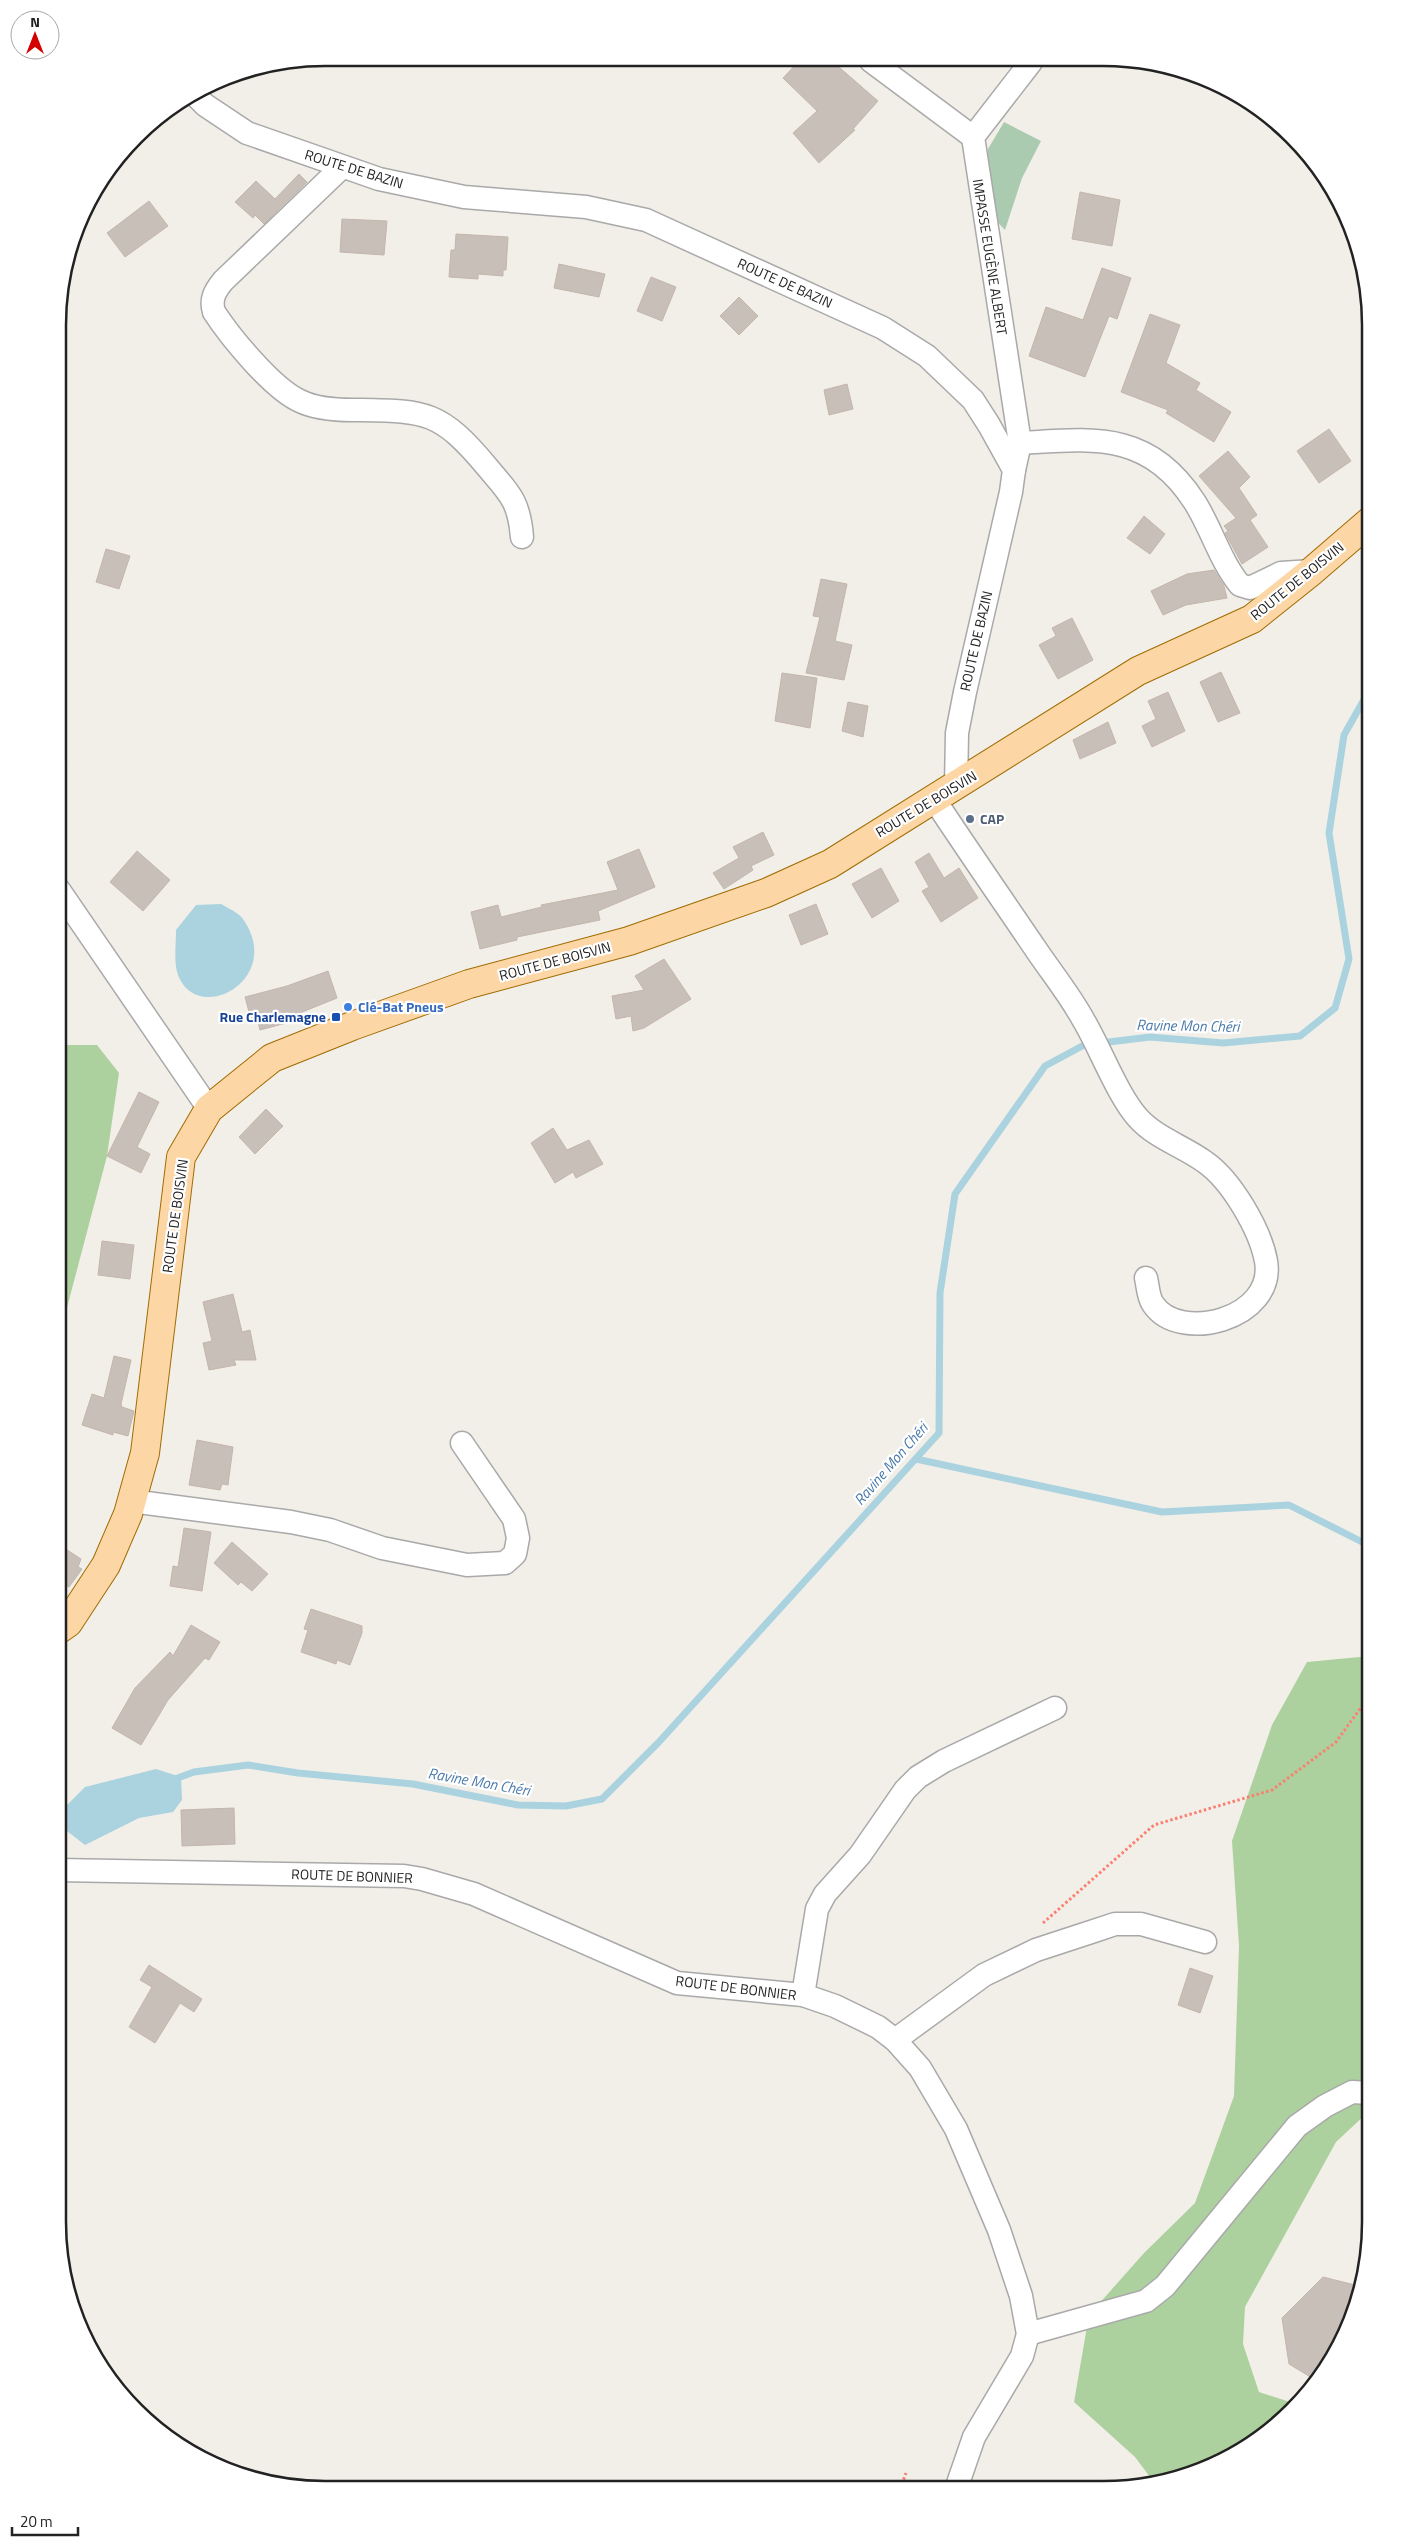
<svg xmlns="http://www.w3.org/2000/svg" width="1428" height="2547" font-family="'Titillium Web',sans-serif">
	<rect width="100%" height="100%" fill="#f2efe9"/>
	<g fill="#add19e">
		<polygon points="59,1045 97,1045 119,1073 107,1156 59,1338"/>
		<polygon points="1370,1656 1370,2114 1366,2114 1336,2142 1245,2307 1243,2344 1259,2392 1296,2404 1265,2434 1189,2475 1153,2481 1135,2457 1074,2402 1089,2315 1144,2253 1195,2203 1234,2096 1239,1946 1232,1841 1272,1725 1307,1662"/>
	</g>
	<polygon fill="#aacbaf" points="1004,122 1041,141 1022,178 1005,230 985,209 984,186 988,149"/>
	<g fill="#aad3df">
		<path d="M 221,904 C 228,908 239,913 243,919 C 286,981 194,1028 177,972 C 174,960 176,943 176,930 L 196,905 Z"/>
		<polygon points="156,1769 181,1777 182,1800 173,1812 139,1818 85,1845 67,1831 64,1808 85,1787"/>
	</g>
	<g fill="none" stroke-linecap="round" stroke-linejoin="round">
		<g stroke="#aad3df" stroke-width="7">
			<polyline points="916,1459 1162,1512 1289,1505 1370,1546"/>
			<polyline points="172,1780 194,1772 248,1765 298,1773 413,1784 518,1805 566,1806 602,1799 658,1743 939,1433 940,1293 955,1194 1045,1066 1084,1045 1150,1037 1223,1043 1300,1036 1335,1008 1349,959 1329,833 1344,735 1370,689"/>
			<polyline points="58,1808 74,1808"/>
		</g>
	</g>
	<g fill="#c7bfb8" stroke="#c4b6ab">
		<polygon points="800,60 832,61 878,101 853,129 855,130 819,163 793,133 817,111 783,78"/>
		<polygon points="299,174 307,182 264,224 255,215 253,218 235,202 256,181 275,199"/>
		<polygon points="1080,192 1120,200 1112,246 1072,239"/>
		<polygon points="149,201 168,226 125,257 107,233"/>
		<polygon points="342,219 387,221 384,255 340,252"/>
		<polygon points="456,234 508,237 506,270 503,270 503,276 478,274 478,279 449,277 451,250 455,250"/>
		<polygon points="559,264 605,274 599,297 554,288"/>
		<polygon points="1102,268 1131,278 1117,319 1109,316 1085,377 1029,356 1046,307 1083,320"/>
		<polygon points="651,277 676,287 662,321 637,311"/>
		<polygon points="739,297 758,316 739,335 720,316"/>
		<polygon points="1150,314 1180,325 1166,363 1200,383 1196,390 1231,412 1214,442 1166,413 1168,410 1121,392"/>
		<polygon points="847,384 853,409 829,415 824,390"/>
		<polygon points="1329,429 1351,461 1319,483 1297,451"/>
		<polygon points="1228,451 1250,477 1239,488 1257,515 1250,520 1268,547 1242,564 1225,533 1228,531 1224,526 1236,518 1199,476"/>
		<polygon points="1144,516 1165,534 1150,554 1127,538"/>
		<polygon points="106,549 130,556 119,589 96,582"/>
		<polygon points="1214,570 1224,586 1227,598 1186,605 1163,615 1151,591 1187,574"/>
		<polygon points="821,579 847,584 835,641 852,645 844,680 806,673 820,617 813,616"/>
		<polygon points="1072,618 1093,660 1058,679 1039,645 1056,636 1052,628"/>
		<polygon points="1221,672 1240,713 1218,722 1200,682"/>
		<polygon points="782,673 817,678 810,728 775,721"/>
		<polygon points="1168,692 1185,731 1152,747 1142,726 1156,719 1148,701"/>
		<polygon points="848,702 868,706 863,737 842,731"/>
		<polygon points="1108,722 1116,743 1080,759 1073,740"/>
		<polygon points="763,832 774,855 751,866 753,870 724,889 713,873 739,858 733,847"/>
		<polygon points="639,849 655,887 598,911 600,920 517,937 517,940 480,949 471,912 498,905 501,917 542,907 541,905 618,890 607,862"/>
		<polygon points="137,851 170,880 143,911 110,882"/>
		<polygon points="929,853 944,878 959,868 978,898 941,922 922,891 929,887 915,862"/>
		<polygon points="881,868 899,901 872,918 852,884"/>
		<polygon points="816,904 828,934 801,945 789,915"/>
		<polygon points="664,959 691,999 644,1028 633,1031 631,1016 616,1019 612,996 644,990 635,976"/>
		<polygon points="328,971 337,998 290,1017 290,1022 260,1030 258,1022 252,1023 245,997 287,986"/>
		<polygon points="139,1092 159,1102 137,1147 150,1154 141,1173 107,1156"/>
		<polygon points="266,1109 283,1126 255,1154 239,1137"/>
		<polygon points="553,1128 567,1150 589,1140 603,1164 576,1178 573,1172 555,1183 531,1143"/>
		<polygon points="102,1241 134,1245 130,1279 98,1275"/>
		<polygon points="233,1294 242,1332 250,1330 256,1360 234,1360 236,1365 209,1370 203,1343 212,1341 203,1302"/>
		<polygon points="114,1356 131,1360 121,1404 122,1407 134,1411 128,1436 113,1432 113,1435 82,1425 92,1394 104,1398"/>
		<polygon points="197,1440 233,1447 228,1485 222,1484 220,1490 189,1485"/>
		<polygon points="184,1528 211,1532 202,1591 170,1586 173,1566 178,1567"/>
		<polygon points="232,1542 268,1574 252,1591 241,1582 238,1585 214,1563"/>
		<polygon points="58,1544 81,1559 78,1567 82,1569 69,1587 58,1580"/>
		<polygon points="311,1609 362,1626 362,1633 350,1665 337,1660 336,1664 301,1652 308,1630 304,1629"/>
		<polygon points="191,1625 220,1642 209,1660 205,1658 168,1700 141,1745 112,1728 135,1688 170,1652 173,1656"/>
		<polygon points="234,1808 235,1844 182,1846 181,1810"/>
		<polygon points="149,1965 202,1999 194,2012 180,2003 155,2043 129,2027 152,1987 140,1980"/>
		<polygon points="1190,1968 1213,1976 1200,2013 1178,2005"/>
		<polygon points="1323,2277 1359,2286 1350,2324 1317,2381 1289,2364 1282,2318"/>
	</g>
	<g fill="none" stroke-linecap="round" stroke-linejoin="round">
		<defs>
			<g id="minor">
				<polyline points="871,61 973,137"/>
				<polyline points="195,95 205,105 247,133 379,179 464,197 586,207 646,220 883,328 927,356 973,400 989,425 1014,470 1011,492 965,692 957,733 956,787"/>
				<path d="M 342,167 L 223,281 C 215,291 210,299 214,312 C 231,338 273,389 300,401 C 316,409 336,410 353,410 C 425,411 439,409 488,468 C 510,494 519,501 522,537"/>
				<path d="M 1020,443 C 1092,439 1148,430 1194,501 C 1211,527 1220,561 1240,585 L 1250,588 L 1281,573 L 1312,571"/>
				<polyline points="1014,470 1020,443 973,137 1031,62"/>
				<path d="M 934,799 C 967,849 1001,898 1035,948 C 1051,972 1070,995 1084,1021 C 1100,1048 1118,1096 1138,1118 C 1156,1138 1183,1146 1205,1162 C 1231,1180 1260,1229 1266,1261 C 1276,1319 1179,1344 1153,1304 C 1148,1297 1148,1286 1146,1278"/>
				<polyline points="59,890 209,1109"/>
				<polyline points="131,1501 291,1522 330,1530 382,1548 467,1565 505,1563 515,1554 518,1538 514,1519 462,1443"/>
				<polyline points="58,1870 404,1876 422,1879 474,1894 677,1983 803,1995 835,2006 878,2027 895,2040 920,2068 956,2129 999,2230 1021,2296 1028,2334 1022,2356 974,2437 956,2489"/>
				<polyline points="803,1995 817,1909 825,1894 860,1855 905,1790 918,1777 944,1761 1055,1708"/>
				<polyline points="895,2040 984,1975 1036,1950 1091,1932 1115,1924 1141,1924 1205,1942"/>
				<polyline points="1028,2334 1146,2301 1165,2286 1297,2126 1325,2106 1352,2092 1370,2093"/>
			</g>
			<polyline id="major" points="58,1630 68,1623 106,1565 128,1514 145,1453 181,1157 209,1109 272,1058 352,1026 469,984 629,941 766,893 830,864 1138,671 1252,619 1312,571 1370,521"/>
		</defs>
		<use href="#minor" stroke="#a9a9a9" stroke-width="25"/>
		<use href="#major" stroke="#a06b00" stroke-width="30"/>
		<g stroke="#fa8072" stroke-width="3" stroke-dasharray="2.5 2.5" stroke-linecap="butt">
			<polyline points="1043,1923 1154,1825 1272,1790 1336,1742 1370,1695"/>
			<polyline points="900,2489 906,2473"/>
		</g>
		<use href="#minor" stroke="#fff" stroke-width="22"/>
		<use href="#major" stroke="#fcd6a4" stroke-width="28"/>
	</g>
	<circle fill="#5c6f8a" stroke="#fff" stroke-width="2" cx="970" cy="819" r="5"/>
	<circle fill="#3f7fe0" stroke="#fff" stroke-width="2" cx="348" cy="1007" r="5"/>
	<rect fill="#1a4fb4" stroke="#fff" stroke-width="2" x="331" y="1012" width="10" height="10" rx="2.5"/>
	<g text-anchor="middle" stroke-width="4.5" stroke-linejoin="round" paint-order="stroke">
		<g font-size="14" fill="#222" stroke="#fff">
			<text transform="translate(354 169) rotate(17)" y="5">ROUTE DE BAZIN</text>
			<text transform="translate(990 257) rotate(81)" y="5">IMPASSE EUGÈNE ALBERT</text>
			<text transform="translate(785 283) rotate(24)" y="5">ROUTE DE BAZIN</text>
			<text transform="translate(1297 581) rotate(-39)" y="5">ROUTE DE BOISVIN</text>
			<text transform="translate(976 641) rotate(-77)" y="5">ROUTE DE BAZIN</text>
			<text transform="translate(926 804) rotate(-31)" y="5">ROUTE DE BOISVIN</text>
			<text transform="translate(555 961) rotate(-15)" y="5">ROUTE DE BOISVIN</text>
			<text transform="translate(175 1216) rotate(-82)" y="5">ROUTE DE BOISVIN</text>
			<text transform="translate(352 1876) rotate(2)" y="5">ROUTE DE BONNIER</text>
			<text transform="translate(736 1988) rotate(7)" y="5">ROUTE DE BONNIER</text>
		</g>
		<g font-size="14" font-weight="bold" fill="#4e5e75" stroke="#fff" text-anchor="start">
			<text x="980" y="824">CAP</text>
		</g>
		<g font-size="14" font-weight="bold" fill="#366cbe" stroke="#fff" text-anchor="start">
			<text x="358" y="1012">Clé-Bat Pneus</text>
		</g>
		<g font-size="14" font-weight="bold" fill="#164399" stroke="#fff" text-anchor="end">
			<text x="326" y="1022">Rue Charlemagne</text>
		</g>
		<g font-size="15" font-style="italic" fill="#4a7aab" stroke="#fff">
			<text transform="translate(1188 1026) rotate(1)" y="5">Ravine Mon Chéri</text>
			<text transform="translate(891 1464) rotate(-49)" y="5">Ravine Mon Chéri</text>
			<text transform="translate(479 1782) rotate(10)" y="5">Ravine Mon Chéri</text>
		</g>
	</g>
	<path d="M0 0H1428V2547H0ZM325 66H1103A259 259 0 0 1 1362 325V2222A259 259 0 0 1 1103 2481H325A259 259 0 0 1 66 2222V325A259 259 0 0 1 325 66Z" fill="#fff" fill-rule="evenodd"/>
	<path fill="none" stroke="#222" stroke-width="2.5" d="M325 66H1103A259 259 0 0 1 1362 325V2222A259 259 0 0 1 1103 2481H325A259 259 0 0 1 66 2222V325A259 259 0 0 1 325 66Z"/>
	<g transform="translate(35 35)"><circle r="24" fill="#ffffff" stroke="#a7a7a7"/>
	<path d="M0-4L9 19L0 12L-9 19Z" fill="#d40000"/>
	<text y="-8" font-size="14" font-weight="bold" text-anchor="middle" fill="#222222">N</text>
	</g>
	<path d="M12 2527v8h66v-8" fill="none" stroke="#222222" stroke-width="2.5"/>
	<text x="20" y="2527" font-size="15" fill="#222222" stroke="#ffffff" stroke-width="4" paint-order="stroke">20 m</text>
</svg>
